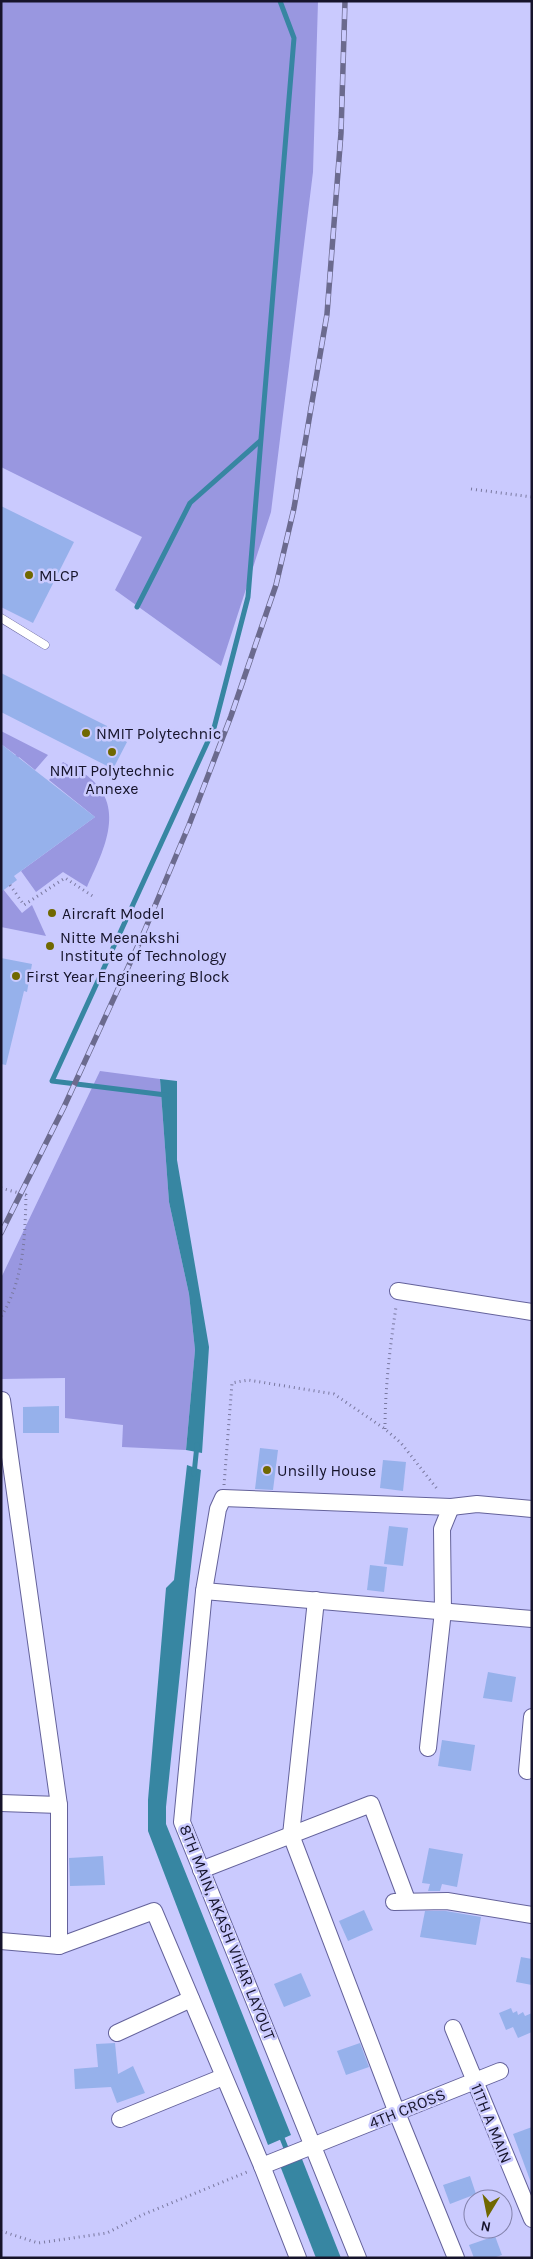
<svg xmlns="http://www.w3.org/2000/svg" width="533" height="2259" font-family="Karla,sans-serif">
	<rect width="100%" height="100%" fill="#cacafe"/>
	<g fill="#9997e0">
		<polygon points="1,1 318,1 313,172 271,512 221,666 115,590 142,537 1,467"/>
		<polygon points="1,731 48,755 35,770 19,757 11,767 8,765 16,755 1,744"/>
		<path d="M 63,762 C 71,767 82,771 90,778 C 127,809 102,853 87,887 L 63,872 L 36,892 L 21,871 L 95,817 L 49,780 Z"/>
		<polygon points="3,889 22,913 32,905 46,936 1,927 1,891"/>
		<polygon points="100,1071 160,1079 169,1202 189,1294 195,1350 186,1450 122,1447 123,1425 65,1418 65,1378 1,1379 1,1278"/>
	</g>
	<g fill="#3786a2">
		<polygon points="160,1079 177,1081 177,1160 209,1347 202,1453 186,1450 195,1350 189,1294 169,1202"/>
		<polygon points="187,1465 201,1470 166,1807 166,1824 291,2135 268,2145 148,1831 148,1800 166,1588 174,1580"/>
		<polygon points="300,2154 341,2258 316,2258 279,2163"/>
	</g>
	<g fill="none" stroke-linecap="round" stroke-linejoin="round">
		<g stroke="#3786a2" stroke-width="5">
			<polyline points="137,607 190,503 260,441"/>
			<polyline points="166,1095 52,1081 214,728 248,597 294,38 280,1"/>
			<polyline points="194,1474 197,1445"/>
			<polyline points="280,2133 288,2153"/>
		</g>
	</g>
	<g fill="#96b1eb">
		<polygon points="1,506 74,542 33,623 1,607"/>
		<polygon points="1,673 107,726 105,731 127,742 113,769 1,712"/>
		<polygon points="1,744 95,817 14,876 17,880 1,892"/>
		<polygon points="1,958 32,964 27,992 24,991 6,1065 1,1064"/>
		<polygon points="59,1406 59,1433 23,1433 23,1407"/>
		<polygon points="260,1448 278,1450 273,1490 255,1489"/>
		<polygon points="383,1460 406,1462 403,1491 380,1488"/>
		<polygon points="389,1526 408,1528 403,1566 384,1564"/>
		<polygon points="370,1565 387,1567 384,1592 367,1590"/>
		<polygon points="488,1672 516,1677 512,1702 483,1698"/>
		<polygon points="442,1740 475,1745 471,1771 438,1766"/>
		<polygon points="429,1848 463,1854 457,1887 442,1884 440,1891 428,1891 430,1884 422,1883"/>
		<polygon points="103,1856 105,1885 70,1886 69,1858"/>
		<polygon points="364,1910 373,1930 348,1941 339,1921"/>
		<polygon points="425,1911 446,1911 481,1917 476,1945 420,1937"/>
		<polygon points="521,1957 532,1959 532,1985 516,1982"/>
		<polygon points="301,1973 311,1996 284,2007 274,1984"/>
		<polygon points="511,2008 513,2013 517,2011 518,2015 523,2012 525,2016 532,2013 532,2032 518,2038 513,2027 506,2030 499,2013"/>
		<polygon points="115,2043 118,2074 133,2066 145,2093 117,2103 111,2087 75,2089 74,2069 98,2067 96,2044"/>
		<polygon points="360,2043 369,2067 346,2075 337,2051"/>
		<polygon points="532,2127 532,2180 530,2180 513,2134"/>
		<polygon points="470,2176 476,2194 450,2204 443,2185"/>
		<polygon points="495,2236 502,2255 493,2258 474,2258 469,2245"/>
	</g>
	<g fill="none" stroke-linecap="round" stroke-linejoin="round">
		<defs>
			<polyline id="lane" points="1,618 45,645"/>
			<g id="street">
				<polyline points="398,1291 532,1312"/>
				<polyline points="2,1400 59,1805 59,1946"/>
				<polyline points="204,1591 532,1619"/>
				<polyline points="316,1600 291,1835 397,2113 456,2258"/>
				<polyline points="428,1748 443,1611 442,1529 451,1507"/>
				<polyline points="527,1771 532,1717"/>
				<polyline points="1,1803 59,1805"/>
				<polyline points="201,1870 371,1804 407,1900"/>
				<polyline points="394,1902 447,1901 532,1915"/>
				<polyline points="1,1941 59,1946 154,1911 262,2166 298,2258"/>
				<polyline points="453,2028 532,2219"/>
				<polyline points="117,2033 191,1999"/>
				<polyline points="120,2119 223,2077"/>
				<polyline points="262,2166 500,2071"/>
				<polyline points="358,2258 182,1822 204,1591 218,1509 223,1498 451,1507 477,1504 532,1509"/>
			</g>
		</defs>
		<use href="#lane" stroke="#64629b" stroke-width="9"/>
		<use href="#street" stroke="#64629b" stroke-width="18"/>
		<g stroke="#79789f" stroke-width="3" stroke-dasharray="1 4" stroke-linecap="butt">
			<polyline points="471,489 532,497"/>
			<polyline points="10,885 24,905 65,878 94,897"/>
			<path d="M 1,1188 L 26,1195 C 25,1238 24,1279 1,1317"/>
			<path d="M 385,1429 C 385,1388 390,1347 396,1307"/>
			<polyline points="224,1485 232,1383 248,1380 334,1394 385,1429 401,1443 438,1490"/>
			<polyline points="1,2231 38,2243 107,2233 142,2215 247,2172"/>
		</g>
		<use href="#lane" stroke="#fff" stroke-width="8"/>
		<use href="#street" stroke="#fff" stroke-width="16"/>
		<defs>
			<polyline id="rail" points="1,1233 64,1107 141,939 189,825 231,716 276,585 294,508 327,314 341,133 345,1"/>
		</defs>
		<use href="#rail" stroke="#6b6a8e" stroke-width="5.5"/>
		<use href="#rail" stroke="#cacafe" stroke-width="4" stroke-dasharray="11" stroke-linecap="butt"/>
	</g>
	<g fill="#706800" stroke="#cacafe" stroke-width="2">
		<circle cx="29" cy="575" r="5"/>
		<circle cx="86" cy="733" r="5"/>
		<circle cx="112" cy="752" r="5"/>
		<circle cx="52" cy="913" r="5"/>
		<circle cx="50" cy="946" r="5"/>
		<circle cx="16" cy="976" r="5"/>
		<circle cx="267" cy="1470" r="5"/>
	</g>
	<g text-anchor="middle" stroke-width="5" stroke-linejoin="round" paint-order="stroke">
		<g font-size="16" fill="#16142b" stroke="#cacafe" text-anchor="start">
			<text x="39" y="581">MLCP</text>
			<text x="96" y="739">NMIT Polytechnic</text>
			<text x="112" y="776" text-anchor="middle">NMIT Polytechnic<tspan x="112" dy="18">Annexe</tspan></text>
			<text x="62" y="919">Aircraft Model</text>
			<text x="60" y="943">Nitte Meenakshi<tspan x="60" dy="18">Institute of Technology</tspan></text>
			<text x="26" y="982">First Year Engineering Block</text>
			<text x="277" y="1476">Unsilly House</text>
		</g>
		<g font-size="16" fill="#16142b" stroke="#cacafe">
			<text transform="translate(228 1932) rotate(68)" y="6">8TH MAIN, AKASH VIHAR LAYOUT</text>
			<text transform="translate(407 2108) rotate(-22)" y="6">4TH CROSS</text>
			<text transform="translate(492 2123) rotate(68)" y="6">11TH A MAIN</text>
		</g>
	</g>
	<rect width="533" height="2259" fill="none" stroke="#16142b" stroke-width="5"/>
	<g transform="translate(488 2214) rotate(190)"><circle r="24" fill="#cacafe" stroke="#8281aa"/>
	<path d="M0-4L9 19L0 12L-9 19Z" fill="#706800"/>
	<text y="-8" font-size="14" font-weight="bold" text-anchor="middle" fill="#16142b">N</text>
	</g>
</svg>
